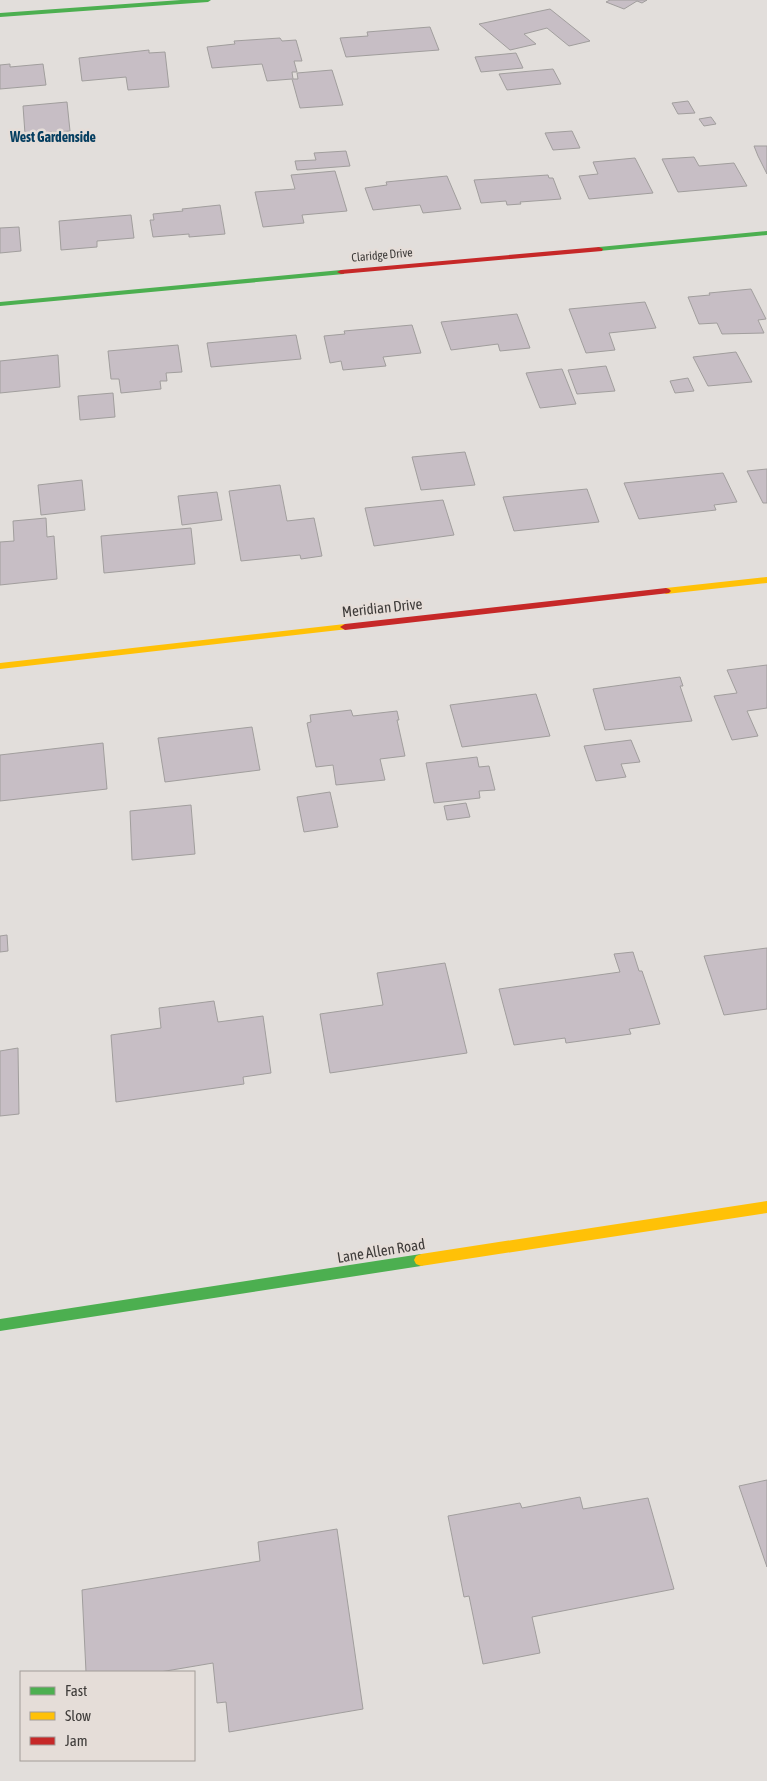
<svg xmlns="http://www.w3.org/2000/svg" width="767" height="1781" font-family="'Asap Condensed',sans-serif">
	<rect width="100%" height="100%" fill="#e2dedb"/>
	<g fill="#c7bec5" stroke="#a19e9d">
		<polygon points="610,0 647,0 642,3 637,1 624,9 606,2"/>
		<polygon points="550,9 590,41 569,46 547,28 524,34 536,44 510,50 479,24"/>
		<polygon points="430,27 439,50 346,57 340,38 368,36 367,32"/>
		<polygon points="280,38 282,41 296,40 302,61 294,61 297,72 292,72 293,79 298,79 297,73 332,70 343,105 300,108 292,79 267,81 262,64 212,68 207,47 235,44 234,41"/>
		<polygon points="149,50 149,53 165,52 169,87 128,90 126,77 82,81 79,58"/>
		<polygon points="516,53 523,68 481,72 475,57"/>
		<polygon points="10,64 10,67 43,64 46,85 0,89 0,65"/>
		<polygon points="553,69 561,84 507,90 499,74"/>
		<polygon points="688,101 695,113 678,114 672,103"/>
		<polygon points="67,102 70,131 25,134 23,106"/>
		<polygon points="711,117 716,124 704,126 699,119"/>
		<polygon points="572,131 580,148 553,150 545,133"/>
		<polygon points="754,146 767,146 767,174 758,156"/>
		<polygon points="346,151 350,166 297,170 295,161 316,160 314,153"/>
		<polygon points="694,157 699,166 734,163 747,186 678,192 662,159"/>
		<polygon points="635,158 653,193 589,199 579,176 598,174 593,162"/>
		<polygon points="335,171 347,211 302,215 304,223 263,227 255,192 295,189 291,175"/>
		<polygon points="548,175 549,178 553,178 561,199 520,202 521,204 507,205 506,201 481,203 474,180"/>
		<polygon points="447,176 461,209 423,213 420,205 373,210 365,188 387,185 386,182"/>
		<polygon points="220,205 225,234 189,237 189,234 153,237 150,220 154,220 153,214 183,211 182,209"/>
		<polygon points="131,215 134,238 97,241 97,247 61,250 59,221"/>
		<polygon points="19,227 21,251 0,253 0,228"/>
		<polygon points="751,289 766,319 758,320 764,333 722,334 717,323 699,324 688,297 710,295 709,293"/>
		<polygon points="645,302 656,328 609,333 615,350 586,353 569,309"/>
		<polygon points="517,314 530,348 500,351 498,344 451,350 441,322"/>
		<polygon points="412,325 421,353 383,357 386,366 343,370 341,361 330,363 324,336 345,334 344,331"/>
		<polygon points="296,335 301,359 211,367 207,343"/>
		<polygon points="178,345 182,372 166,373 167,381 160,381 161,389 121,393 119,379 111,379 108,351"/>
		<polygon points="736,352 752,382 708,386 693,357"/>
		<polygon points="58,355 60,387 0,393 0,361"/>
		<polygon points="606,366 615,391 577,394 568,370"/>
		<polygon points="562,369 576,404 540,408 526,373"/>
		<polygon points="688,378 694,391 675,393 670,381"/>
		<polygon points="113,393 115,417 80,420 78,396"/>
		<polygon points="465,452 475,485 421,490 412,457"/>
		<polygon points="767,469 767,503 763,503 747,471"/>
		<polygon points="723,473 737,502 714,505 716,510 639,519 624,483"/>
		<polygon points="82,480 85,510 41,515 38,485"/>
		<polygon points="280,485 287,521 314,518 322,556 301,559 300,555 241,561 229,491"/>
		<polygon points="587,489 599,522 514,531 503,497"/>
		<polygon points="217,492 222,520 182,525 178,496"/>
		<polygon points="443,500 454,535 374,546 365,508"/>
		<polygon points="46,518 47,537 54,536 57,579 0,585 0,542 14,541 13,521"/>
		<polygon points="191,528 195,564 104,573 101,536"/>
		<polygon points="767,665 767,708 747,711 758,736 732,740 714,696 737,693 727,670"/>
		<polygon points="680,677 683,686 680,686 692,721 605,730 593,689"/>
		<polygon points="536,694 550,736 462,747 450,705"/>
		<polygon points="351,710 353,716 397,711 399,720 397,720 405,756 380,759 385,780 336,785 333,765 316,767 307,723 311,722 310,715"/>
		<polygon points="252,727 260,770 165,782 158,738"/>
		<polygon points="631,740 640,762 621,764 626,777 596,781 584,746"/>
		<polygon points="103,743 107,789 0,801 0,755"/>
		<polygon points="477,757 479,767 489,766 495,790 479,791 480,798 434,803 426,763"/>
		<polygon points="330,792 338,827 304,832 297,797"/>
		<polygon points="466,803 470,817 447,820 444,806"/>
		<polygon points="191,805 195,854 132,860 130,811"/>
		<polygon points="7,935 8,951 0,952 0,936"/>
		<polygon points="767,948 767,1009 724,1015 704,956"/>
		<polygon points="633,952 639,971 642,971 660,1024 629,1029 631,1034 566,1043 565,1038 514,1045 499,989 620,972 614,954"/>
		<polygon points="445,963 467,1053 330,1073 320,1014 383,1005 377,973"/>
		<polygon points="214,1001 218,1022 263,1016 271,1073 243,1077 244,1084 116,1102 111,1035 161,1028 159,1008"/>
		<polygon points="18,1048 19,1114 0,1116 0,1051"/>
		<polygon points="767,1480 767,1567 739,1486"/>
		<polygon points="580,1497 583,1509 648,1498 674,1589 532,1617 540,1653 483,1664 469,1596 464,1597 448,1516 520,1503 522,1508"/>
		<polygon points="337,1529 363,1709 229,1732 226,1702 217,1703 213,1663 160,1672 86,1672 82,1590 260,1561 258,1542"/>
	</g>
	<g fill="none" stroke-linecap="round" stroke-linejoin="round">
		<g fill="#4caf50" fill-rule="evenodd">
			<polygon points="181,0 211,0 208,2 0,17 0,13"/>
			<polygon points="767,231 767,235 599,251 595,249 599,247"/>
			<polygon points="341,270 344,270 344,274 0,306 0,302"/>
			<polygon points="421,1254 426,1256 428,1260 426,1264 421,1266 0,1331 0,1319"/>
		</g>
		<g fill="#ffc107" fill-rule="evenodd">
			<polygon points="767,577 767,583 666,594 661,591 666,588"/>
			<polygon points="345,624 348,625 350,627 348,629 0,669 0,663"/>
			<polygon points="767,1201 767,1213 421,1266 416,1264 414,1260 416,1256 421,1254"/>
		</g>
		<g fill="#c62828" fill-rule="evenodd">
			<polygon points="599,247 603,249 602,251 341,274 337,272 341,270"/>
			<polygon points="666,588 669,589 671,591 669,593 345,630 340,627 345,624"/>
		</g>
	</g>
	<g text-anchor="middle" stroke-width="5" stroke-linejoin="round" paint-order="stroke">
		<g font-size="12" fill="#3e3b39" stroke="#e5ddd8">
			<text transform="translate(382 255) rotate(-5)" y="4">Claridge Drive</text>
		</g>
		<g font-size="14" font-weight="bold" fill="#063f61" stroke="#e5ddd8">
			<text x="53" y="142">West Gardenside</text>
		</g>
		<g font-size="15" fill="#3e3b39" stroke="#e5ddd8">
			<text transform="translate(382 608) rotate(-6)" y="5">Meridian Drive</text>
			<text transform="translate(381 1251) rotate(-9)" y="5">Lane Allen Road</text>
		</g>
	</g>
	<rect x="20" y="1671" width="175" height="90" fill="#e5ddd8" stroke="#a29c98"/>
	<rect x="30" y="1687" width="25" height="8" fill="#4caf50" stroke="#a29c98"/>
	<text x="65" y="1696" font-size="15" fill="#3e3b39">Fast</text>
	<rect x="30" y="1712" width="25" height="8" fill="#ffc107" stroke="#a29c98"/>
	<text x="65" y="1721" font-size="15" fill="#3e3b39">Slow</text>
	<rect x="30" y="1737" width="25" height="8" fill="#c62828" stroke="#a29c98"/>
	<text x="65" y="1746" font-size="15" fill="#3e3b39">Jam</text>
</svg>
